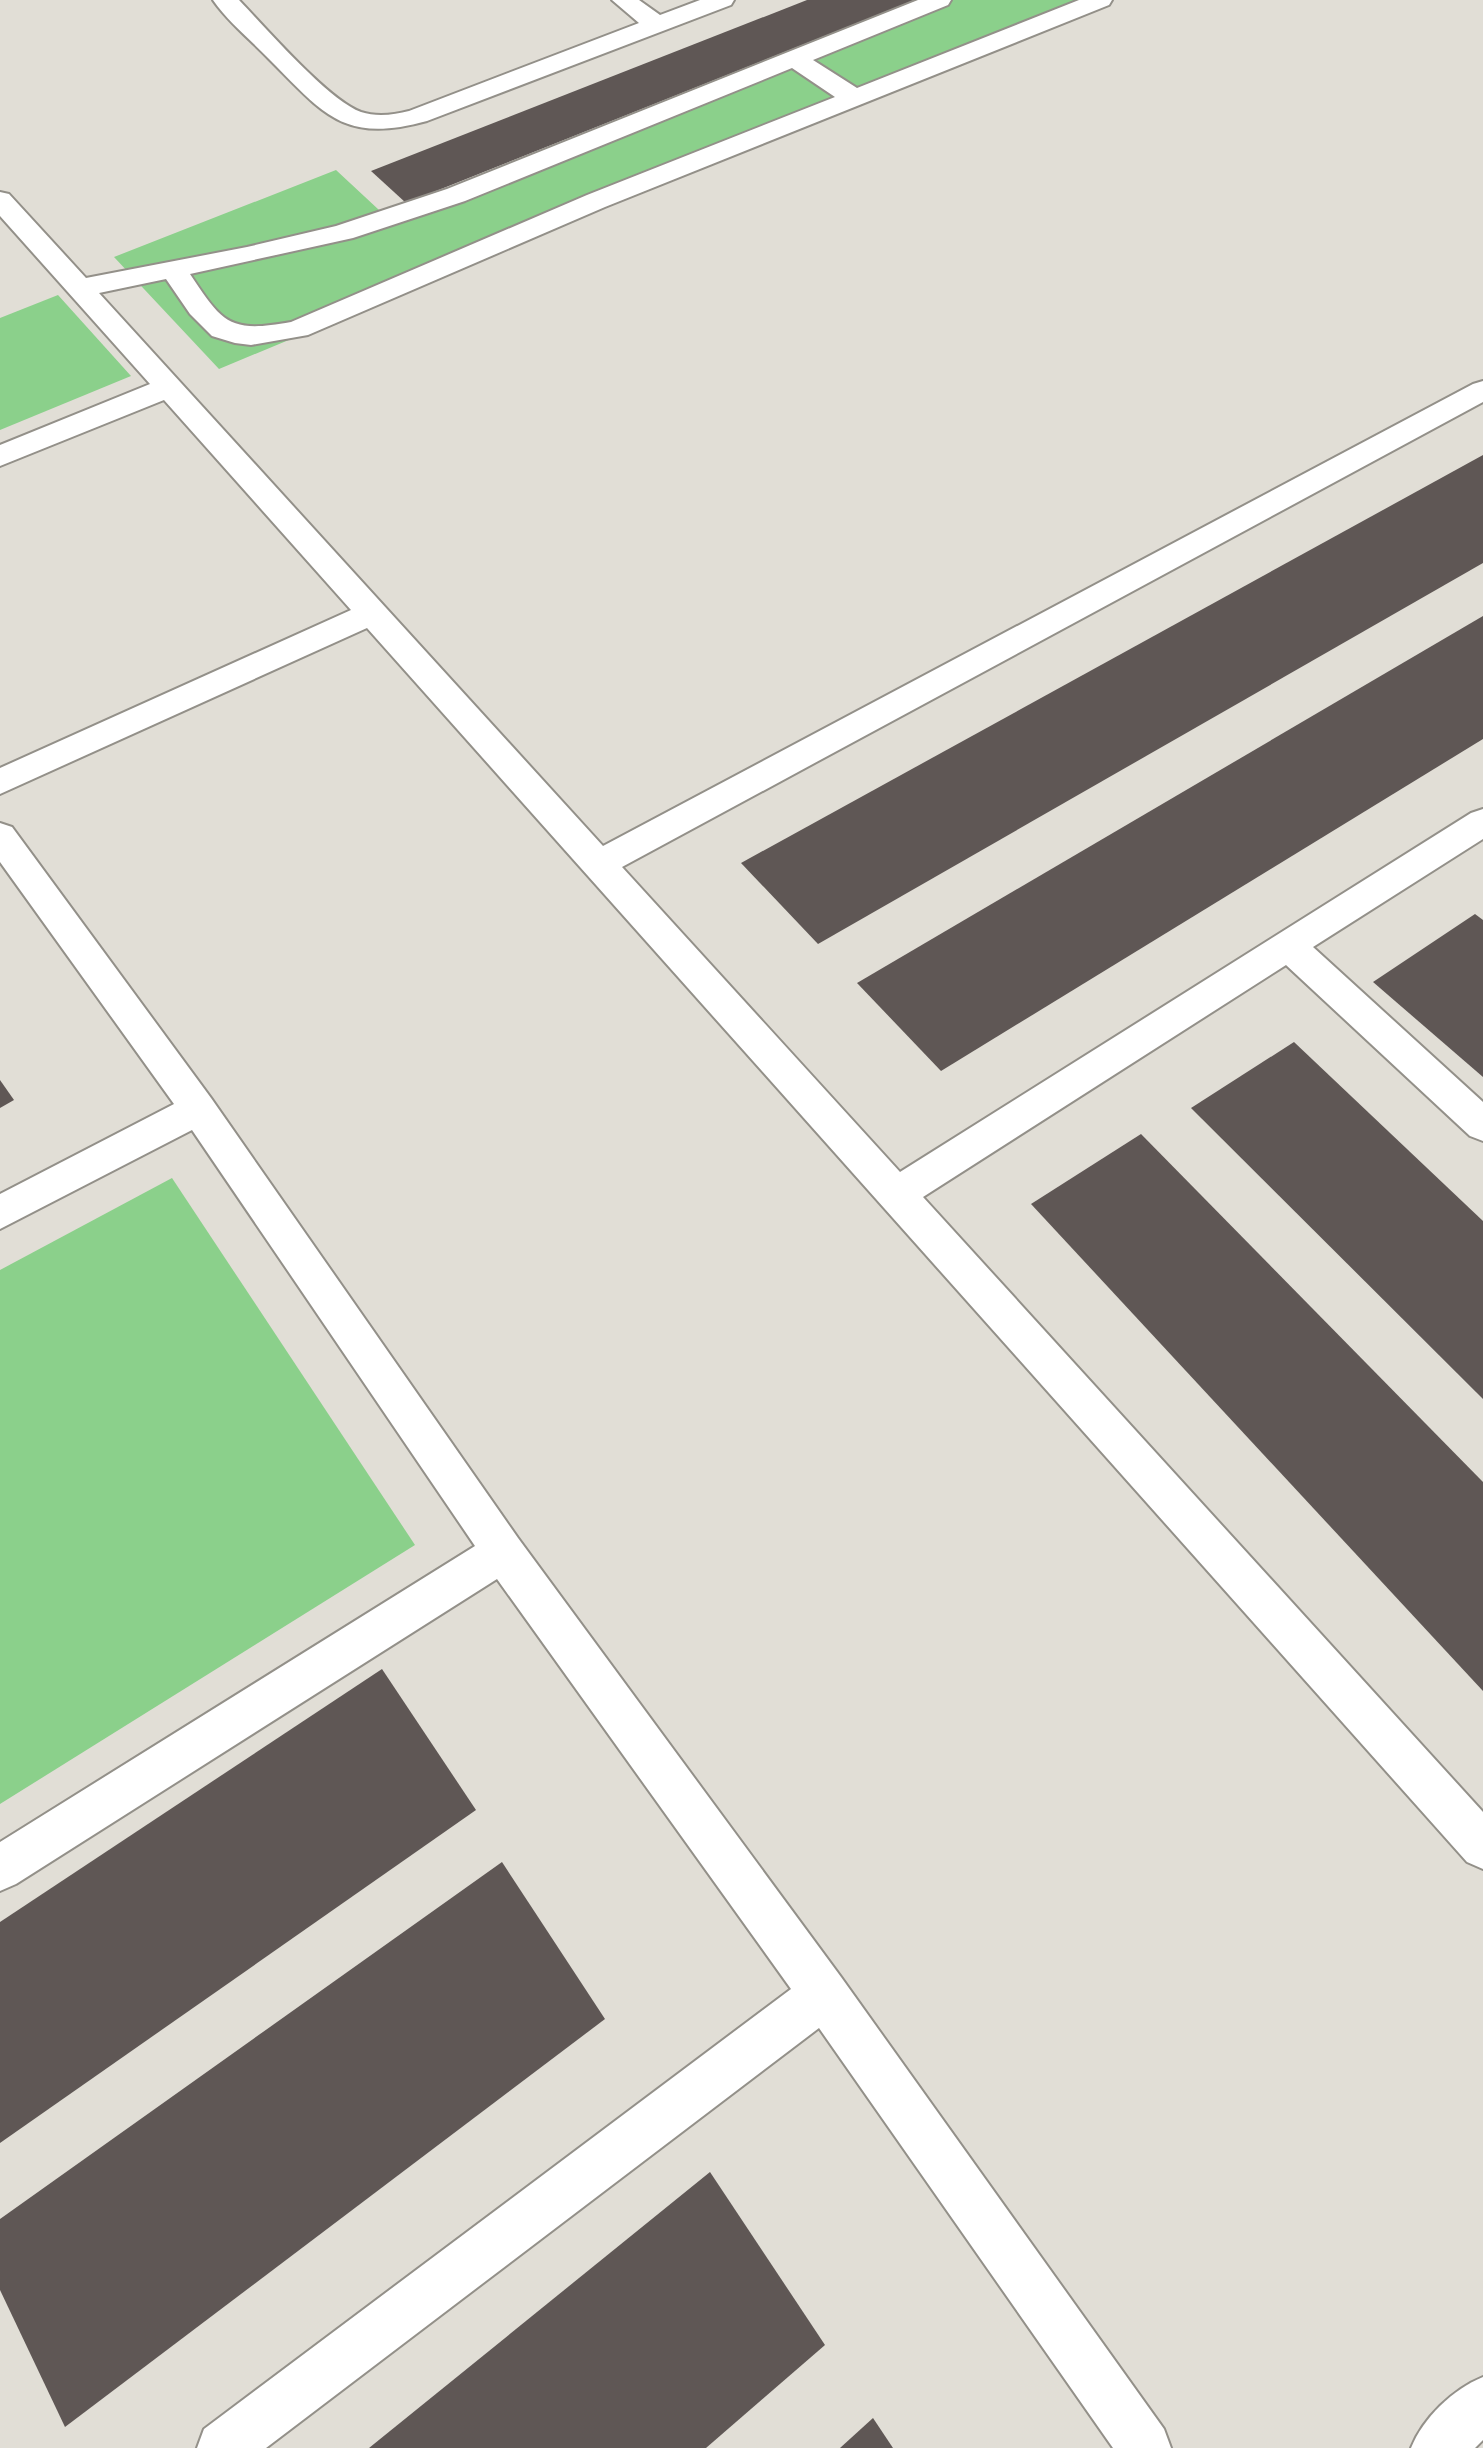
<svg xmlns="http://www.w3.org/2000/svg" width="1483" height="2448" font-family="'Source Sans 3',sans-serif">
	<rect width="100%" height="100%" fill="#e1ded6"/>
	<g fill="#8bd08b">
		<polygon points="946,0 1104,0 219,369 114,257 336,170 393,223"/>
		<polygon points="58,295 131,376 0,430 0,318"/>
		<polygon points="172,1178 415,1545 0,1804 0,1270"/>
	</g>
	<g fill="#5f5755">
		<polygon points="807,0 915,0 406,203 371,171"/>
		<polygon points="1483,455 1483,563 818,944 741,863"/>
		<polygon points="1483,616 1483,739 941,1071 857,983"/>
		<polygon points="1475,914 1483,920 1483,1077 1373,982"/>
		<polygon points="1294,1042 1483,1221 1483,1399 1191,1108"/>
		<polygon points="0,1080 14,1100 0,1108"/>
		<polygon points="1141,1134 1483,1482 1483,1691 1031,1204"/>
		<polygon points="382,1669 476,1810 0,2143 0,1922"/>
		<polygon points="502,1862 605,2019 65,2427 0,2290 0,2219"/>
		<polygon points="710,2172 825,2345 706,2448 369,2448"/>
		<polygon points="873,2418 893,2448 840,2448"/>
	</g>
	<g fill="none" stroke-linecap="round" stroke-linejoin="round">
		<defs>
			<g id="minor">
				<path d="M 213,0 L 239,0 C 266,28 328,100 361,112 C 376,117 394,115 409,111 L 639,23 L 612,0 L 639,0 L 660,15 L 700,0 L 734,0 L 731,5 L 427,121 C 343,144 324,114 269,59 C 251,40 228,22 213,0 Z"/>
				<path d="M 918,0 L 951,0 L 948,5 L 813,60 L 857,88 L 1079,0 L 1112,0 L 1109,5 L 605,207 L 308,335 L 251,345 L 235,343 L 212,336 L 190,314 L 166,279 L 99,293 L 603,846 L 1473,384 L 1483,381 L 1483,402 L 622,867 L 900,1172 L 1471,813 L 1483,809 L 1483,839 L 1313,947 L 1483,1102 L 1483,1141 L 1470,1136 L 1286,965 L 923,1197 L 1483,1812 L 1483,1869 L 1467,1862 L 367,628 L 0,794 L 0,768 L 351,610 L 164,400 L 0,466 L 0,445 L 150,384 L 0,216 L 0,192 L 9,194 L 86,278 L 247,247 L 336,226 L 447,189 ZM 792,68 L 835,97 L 587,195 L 291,322 C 230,333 223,324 190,274 L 353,238 L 465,201 Z"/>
				<polygon points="0,823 12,827 211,1098 518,1538 841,1977 1164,2429 1171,2448 1113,2448 819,2028 266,2448 197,2448 204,2429 791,1989 497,1579 16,1884 0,1891 0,1842 475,1546 192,1130 0,1229 0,1194 174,1104 0,862"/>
				<path d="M 1483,2377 L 1483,2440 L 1475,2448 L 1411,2448 C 1423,2418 1453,2389 1483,2377 Z"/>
			</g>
		</defs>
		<use href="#minor" stroke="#939089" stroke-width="4"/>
		<use href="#minor" fill="#fff" fill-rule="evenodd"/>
	</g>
</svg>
